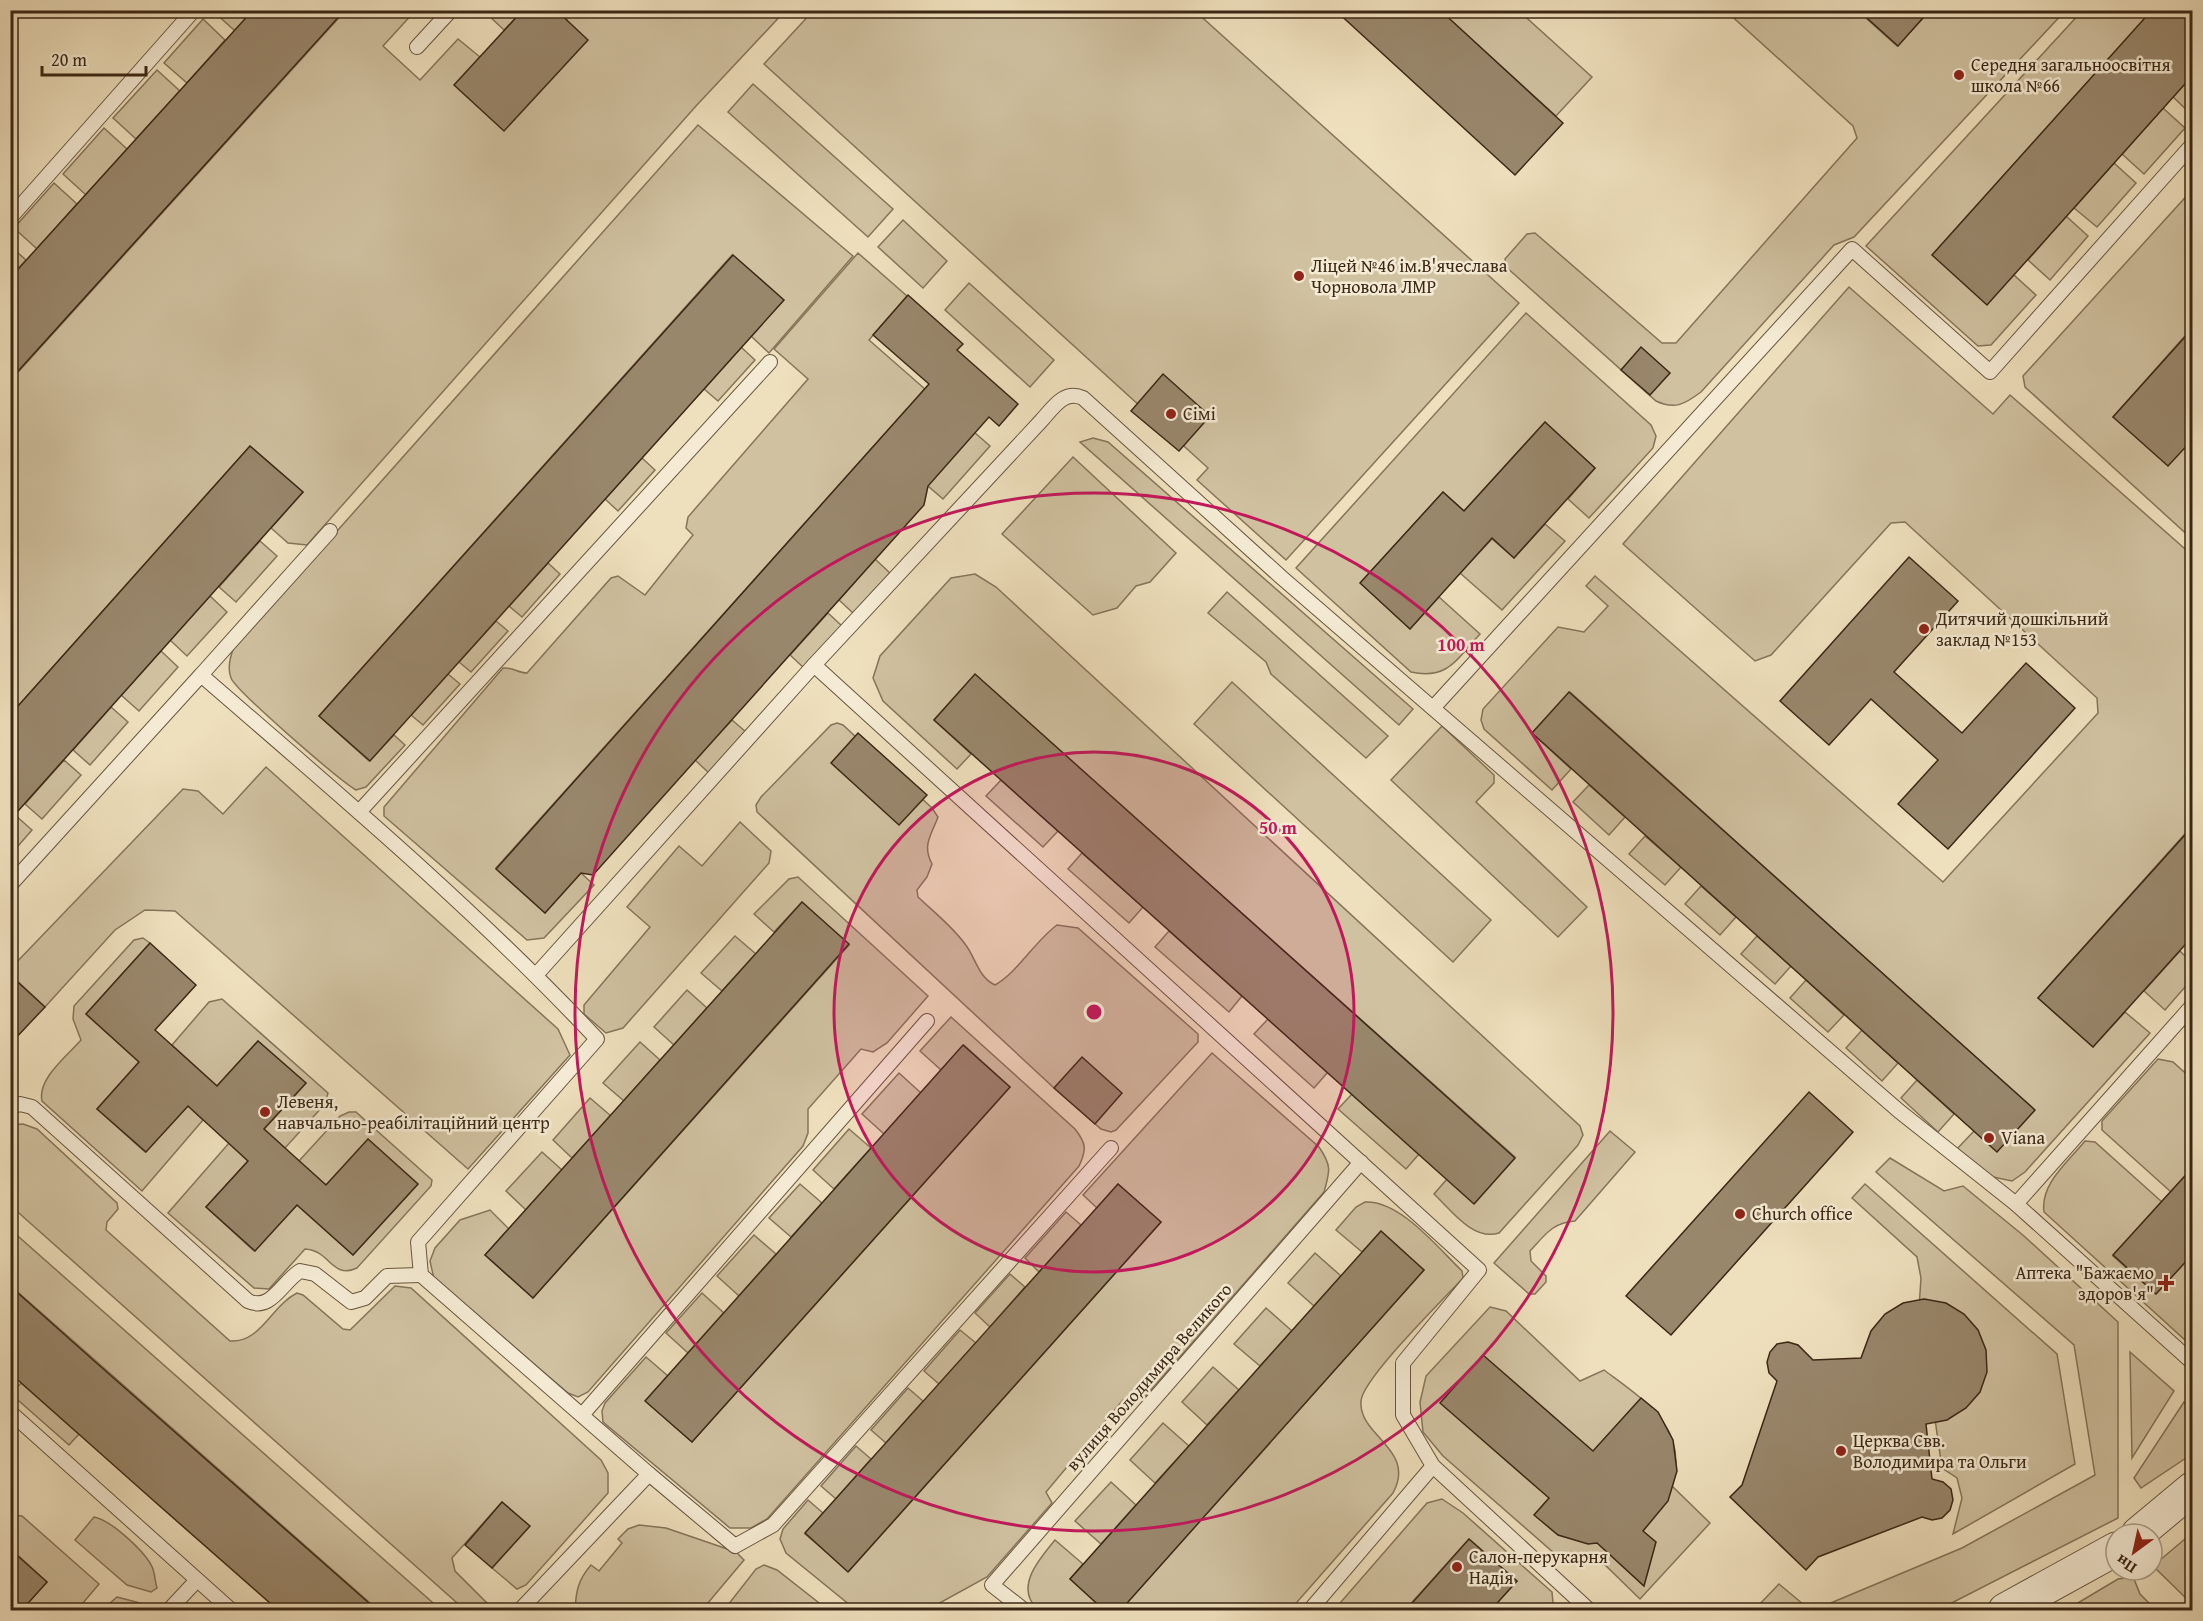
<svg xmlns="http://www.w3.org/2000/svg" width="2203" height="1621" font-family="'Gentium Book Plus',serif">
	<rect width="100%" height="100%" fill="#efe0bd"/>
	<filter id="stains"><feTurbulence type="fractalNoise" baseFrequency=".00333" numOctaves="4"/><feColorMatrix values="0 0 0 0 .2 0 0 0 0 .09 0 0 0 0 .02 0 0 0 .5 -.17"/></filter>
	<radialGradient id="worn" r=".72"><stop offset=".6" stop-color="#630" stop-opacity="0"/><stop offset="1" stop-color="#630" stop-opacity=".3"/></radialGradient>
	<g fill="#d0c1a0" stroke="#86745a" stroke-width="1.5">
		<polygon points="213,11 253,11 235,31"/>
		<polygon points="345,11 415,11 383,46 420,80 458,39 480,57 566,20 575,11 785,11 696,106 307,545 288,543 271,528 303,492 250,446 10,715 11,380"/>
		<polygon points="488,11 523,11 504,30 486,13"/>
		<polygon points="813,11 1195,11 1519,303 1286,560 1197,480 1208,468 764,64"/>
		<polygon points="1455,11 1519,11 1592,77 1556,116 1448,18"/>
		<path d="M 1726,11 L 1858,11 L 1897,46 L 1930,11 L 2065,11 L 1854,237 L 1834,245 L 1701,392 C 1685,404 1675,410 1656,401 L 1506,267 L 1505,259 L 1527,234 L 1535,233 L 1662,343 L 1676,343 L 1857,138 L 1853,126 Z"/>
		<polygon points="2082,11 2152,11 2014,275 2036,295 1991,345 1978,346 1866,246"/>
		<polygon points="203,19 225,40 187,83 164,63"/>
		<polygon points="157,70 180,91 136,139 113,118"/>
		<polygon points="2192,75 2192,115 2173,97"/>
		<polygon points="753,84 893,209 868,237 728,112"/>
		<polygon points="2163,108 2185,128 2144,174 2122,154"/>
		<path d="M 698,125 L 853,256 L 769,353 L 751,336 L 732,255 L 319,716 L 369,761 L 394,735 L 405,745 L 366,787 L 356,790 C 339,780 236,691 231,678 C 227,668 230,657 234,647 Z"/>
		<polygon points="104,128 127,149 86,195 63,174"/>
		<polygon points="2114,163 2136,183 2097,227 2074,208"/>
		<polygon points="54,183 77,204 37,249 14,228"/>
		<polygon points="2192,190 2192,328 2113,417 2192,439 2192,539 2025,387 2023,376"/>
		<polygon points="2066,216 2088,236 2050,280 2028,260"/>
		<polygon points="903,220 947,261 923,288 878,247"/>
		<polygon points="10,246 26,260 10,278"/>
		<path d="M 858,253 L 907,296 L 869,340 L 990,446 L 943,499 L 928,486 L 907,409 L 496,868 L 545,913 L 581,873 L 594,885 L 544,938 L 527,940 L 384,816 L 384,807 L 503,668 C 513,667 518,673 527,673 L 611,578 L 618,576 L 645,595 L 693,535 L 686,528 L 688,517 L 808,379 L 774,349 Z"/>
		<polygon points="969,283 1054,360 1030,387 945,310"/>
		<polygon points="1849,287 1993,414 2010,395 2192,555 2192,826 2038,998 2093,1047 2125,1012 2150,1033 2025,1172 2012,1181 1993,1177 1957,1149 1974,1131 1997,1151 2034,1110 1570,692 1532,733 1571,769 1552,790 1484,729 1481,720 1483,709 1558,627 1584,632 1608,606 1586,586 1595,576 1943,882 2098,713 2097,698 1905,522 1891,523 1771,655 1755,661 1623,544"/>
		<path d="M 1526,313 L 1651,425 L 1656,436 L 1653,448 L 1589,518 L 1568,499 L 1595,468 L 1545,422 L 1464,511 L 1443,492 L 1361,583 L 1410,629 L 1439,597 L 1480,634 C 1457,659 1448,680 1411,672 L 1296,568 Z"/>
		<polygon points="741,347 755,360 718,401 704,389"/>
		<polygon points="1093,438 1108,442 1413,709 1399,725 1080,442"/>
		<polygon points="1073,457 1176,553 1150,582 1136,586 1117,608 1093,615 1002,534"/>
		<polygon points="642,458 655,470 618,511 605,499"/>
		<polygon points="1545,524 1565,541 1502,610 1460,573 1492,539 1514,558"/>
		<polygon points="260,541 277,556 236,602 219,587"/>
		<polygon points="875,559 890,573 853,613 839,600"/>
		<polygon points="548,563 560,574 522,617 509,606"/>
		<path d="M 975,574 L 996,587 L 1580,1126 L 1583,1135 L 1578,1145 L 1499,1233 C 1473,1241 1452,1211 1434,1194 L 1447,1179 L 1475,1203 L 1515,1157 L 975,675 L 934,720 L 971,754 L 957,769 L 883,701 L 873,678 L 880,656 L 951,578 Z"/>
		<polygon points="1227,592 1388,736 1366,758 1271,674 1266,662 1208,613"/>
		<polygon points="210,596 227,612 187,656 170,640"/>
		<polygon points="828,613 842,626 804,668 790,655"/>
		<polygon points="496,621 508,631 471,672 459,662"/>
		<polygon points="161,651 178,667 139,711 121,695"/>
		<polygon points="448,674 460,684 423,725 411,715"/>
		<polygon points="1232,682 1491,920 1453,962 1194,724"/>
		<polygon points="111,707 128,722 90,765 73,750"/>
		<polygon points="732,720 746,732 709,773 695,760"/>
		<path d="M 837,723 L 843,725 L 932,808 L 938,817 C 931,836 922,845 932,864 L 927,877 L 917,890 L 918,897 C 934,912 953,927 965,944 C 976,958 978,977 995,985 C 1018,972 1034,942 1057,925 L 1078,928 L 1198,1034 L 1198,1042 L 1116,1130 L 1111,1132 L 1101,1129 L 1054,1088 L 757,812 L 756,805 L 761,797 L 831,725 Z"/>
		<polygon points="1442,726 1494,775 1494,783 1476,802 1587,907 1558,937 1391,780"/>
		<polygon points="64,760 81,775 42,819 25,804"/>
		<polygon points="266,767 558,1029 570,1055 468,1169 175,911 145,910 115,930 45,1007 11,975 11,968 183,789 198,791 223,814"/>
		<polygon points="1001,780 1058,831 1043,847 986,796"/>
		<polygon points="1589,785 1625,817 1609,835 1573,802"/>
		<polygon points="15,815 32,830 11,854 11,819"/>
		<polygon points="740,822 771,851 769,863 623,1028 606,1033 584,1014 584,1005 650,927 627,907 679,846 702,866"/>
		<polygon points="1645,836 1681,867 1665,885 1629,854"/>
		<polygon points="1082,853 1143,907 1129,923 1068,869"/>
		<polygon points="798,877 928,996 887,1043 873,1052 861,1049 808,1109 808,1133 803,1146 588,1392 578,1397 568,1393 434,1279 430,1261 435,1248 460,1220 490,1210 509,1229 485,1255 533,1298 849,945 802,902 774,932 754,914 789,879"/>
		<polygon points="1701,886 1736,917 1720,935 1685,904"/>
		<polygon points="1169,931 1242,996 1229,1012 1155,947"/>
		<polygon points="735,936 756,954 722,991 701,973"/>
		<polygon points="1757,936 1791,966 1775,984 1741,954"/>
		<path d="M 143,938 L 150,943 L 86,1014 L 139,1062 L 97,1109 L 145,1152 L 188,1106 L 203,1120 L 142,1191 L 42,1101 C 37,1079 67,1056 81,1040 L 73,1019 L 74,1006 L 134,940 Z"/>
		<polygon points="2180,951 2192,963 2192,979 2165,1010 2144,991"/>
		<polygon points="1806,980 1844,1015 1828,1032 1790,998"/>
		<polygon points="687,990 707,1008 674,1045 654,1027"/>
		<polygon points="222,999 328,1093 325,1104 285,1148 264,1129 306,1083 258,1041 217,1086 172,1045 209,1002"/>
		<path d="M 951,1017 L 1075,1129 C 1086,1143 1087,1149 1079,1166 L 767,1519 L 751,1528 L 730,1528 L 603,1422 L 602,1411 L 605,1403 L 646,1357 L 668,1376 L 646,1401 L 692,1442 L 1010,1087 L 964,1045 L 941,1070 L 920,1051 Z"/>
		<polygon points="1268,1019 1328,1072 1314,1088 1254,1034"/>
		<polygon points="1862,1030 1898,1063 1882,1081 1846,1048"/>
		<polygon points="640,1042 660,1060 624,1101 603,1083"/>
		<path d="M 1212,1053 L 1319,1147 C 1332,1166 1330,1171 1324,1192 L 1144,1398 L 1123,1400 L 1046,1492 L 1052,1503 L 987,1577 L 927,1610 L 856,1610 L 786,1553 L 780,1539 L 783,1529 L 808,1500 L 823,1513 L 805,1534 L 849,1571 L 1161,1222 L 1118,1184 L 1097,1208 L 1083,1195 Z"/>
		<polygon points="2158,1059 2173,1062 2192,1079 2192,1169 2171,1192 2102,1130 2102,1121"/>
		<polygon points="899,1073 921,1093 884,1134 862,1114"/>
		<polygon points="1917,1080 1954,1114 1938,1132 1901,1098"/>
		<polygon points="1352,1094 1419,1154 1406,1169 1338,1109"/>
		<polygon points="590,1098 611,1116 572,1158 553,1140"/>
		<path d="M 349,1112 L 356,1112 L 432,1180 L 431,1186 L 357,1268 C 332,1280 330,1250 305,1249 L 269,1289 L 254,1288 L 168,1213 L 229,1143 L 248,1161 L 206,1207 L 254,1251 L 297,1205 L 353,1255 L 418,1184 L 368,1139 L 326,1185 L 299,1161 L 340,1116 Z"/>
		<path d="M 23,1124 L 37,1129 L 117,1203 L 118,1209 L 107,1222 L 106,1230 L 230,1341 C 261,1343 271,1306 297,1293 L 303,1295 L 343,1329 L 350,1330 L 395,1286 L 411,1288 L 601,1460 L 608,1473 L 608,1493 L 526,1585 L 517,1589 L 492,1568 L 529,1526 L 502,1502 L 452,1558 L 455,1571 L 494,1610 L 465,1610 L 11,1206 L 11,1125 Z"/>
		<polygon points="849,1129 871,1148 834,1189 813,1170"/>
		<path d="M 1610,1131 L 1635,1152 L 1575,1221 C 1553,1222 1544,1236 1530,1251 L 1531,1261 L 1546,1276 L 1546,1282 L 1535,1294 L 1529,1294 L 1494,1263 Z"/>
		<path d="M 2085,1141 L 2095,1142 L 2162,1202 L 2113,1256 L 2156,1294 L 2192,1254 L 2192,1341 L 2185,1340 L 2044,1212 C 2040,1184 2068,1162 2085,1141 Z"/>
		<polygon points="542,1152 562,1170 526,1210 506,1191"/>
		<polygon points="1890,1158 1944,1191 1963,1186 2024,1236 2118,1322 2118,1518 1938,1610 1814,1610 1962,1548 2095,1475 2074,1345 1876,1172"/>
		<polygon points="800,1184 822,1203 791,1237 769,1218"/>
		<polygon points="1865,1184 2057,1354 2075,1464 1953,1534 1962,1498 1957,1478 1942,1468 1919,1308 1921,1278 1917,1257 1852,1198"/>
		<path d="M 1365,1202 C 1400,1200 1438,1248 1462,1271 L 1463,1278 C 1444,1299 1363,1378 1361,1401 C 1358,1436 1417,1449 1393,1493 L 1290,1610 L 1120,1610 L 1424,1270 L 1381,1231 L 1362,1252 L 1336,1230 L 1356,1207 Z"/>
		<polygon points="1066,1212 1081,1225 1039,1272 1025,1258"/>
		<polygon points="11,1230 441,1610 378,1610 11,1286"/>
		<polygon points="754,1235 776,1254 739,1296 717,1276"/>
		<polygon points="1315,1253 1341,1276 1314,1306 1288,1283"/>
		<polygon points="1010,1274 1025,1287 990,1327 975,1313"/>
		<polygon points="702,1293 724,1313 688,1353 666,1333"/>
		<path d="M 1490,1307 L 1506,1311 L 1580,1381 L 1604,1370 C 1644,1400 1690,1428 1672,1486 L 1710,1523 L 1640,1599 L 1605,1565 L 1554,1553 L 1443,1456 L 1423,1432 L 1420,1402 L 1426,1376 Z"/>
		<polygon points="1266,1308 1292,1331 1260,1366 1234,1344"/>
		<polygon points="960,1330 976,1343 939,1384 924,1371"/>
		<polygon points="2130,1352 2174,1391 2132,1458"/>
		<polygon points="1213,1367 1239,1390 1207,1425 1182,1402"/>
		<polygon points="21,1383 79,1434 69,1445 11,1394"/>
		<polygon points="908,1388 923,1401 886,1443 871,1430"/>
		<polygon points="2184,1402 2192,1409 2192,1450 2186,1458 2141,1488 2134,1478"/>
		<polygon points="1163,1423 1189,1446 1155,1483 1130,1460"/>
		<polygon points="856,1446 871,1459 836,1499 821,1486"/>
		<polygon points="1111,1482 1136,1505 1101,1544 1075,1521"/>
		<polygon points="1442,1499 1463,1513 1552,1592 1553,1603 1550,1610 1490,1610 1517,1581 1469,1539 1405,1610 1334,1610 1427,1503"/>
		<polygon points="10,1515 22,1516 99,1584 77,1610 21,1610 47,1582 11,1549"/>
		<path d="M 94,1517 C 111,1520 147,1553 153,1569 C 155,1575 155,1582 157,1588 L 151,1592 L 127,1585 L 75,1540 Z"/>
		<path d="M 639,1525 L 666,1528 L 736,1552 L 744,1560 L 702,1610 L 575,1610 C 576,1591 578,1580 591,1565 L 599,1571 L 622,1543 L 618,1539 L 628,1529 Z"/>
		<polygon points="2192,1533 2192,1602 2191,1603 2153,1566"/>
		<path d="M 1055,1540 L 1083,1564 L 1070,1579 L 1105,1610 L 1039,1610 C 1013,1589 1039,1559 1055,1540 Z"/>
		<polygon points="764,1565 777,1570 828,1610 724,1610 756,1569"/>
		<polygon points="2126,1578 2134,1579 2140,1594 2155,1609 2066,1610 2118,1579"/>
		<polygon points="1779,1584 1810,1610 1754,1610"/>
		<polygon points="117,1597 144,1604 144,1608 102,1610"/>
	</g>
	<g fill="#99876c" stroke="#3b2715" stroke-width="1.5">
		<polygon points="253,10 345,10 10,380 10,278"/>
		<polygon points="523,10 556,10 588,40 504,131 454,85"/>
		<polygon points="1335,10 1440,10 1563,123 1515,175"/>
		<polygon points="1858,10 1930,10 1898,46"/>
		<polygon points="2152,10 2193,10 2193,75 1987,305 1932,255"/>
		<polygon points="733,255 784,300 370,761 319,716"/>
		<polygon points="908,295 963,344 957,350 1018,404 999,426 989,417 928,486 924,505 634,829 593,875 581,873 545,913 496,869 929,384 873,335"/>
		<polygon points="2193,328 2193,439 2168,466 2113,417"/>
		<polygon points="1641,347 1670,373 1650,395 1621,370"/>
		<polygon points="1163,374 1210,416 1179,451 1131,411"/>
		<polygon points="1545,422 1595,468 1514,558 1492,538 1410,629 1360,583 1443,492 1464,511"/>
		<polygon points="250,446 303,492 10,820 10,715"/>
		<polygon points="1909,557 1958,601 1894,672 1962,733 2026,663 2075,708 1948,849 1898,804 1938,760 1871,699 1829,745 1780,701"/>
		<polygon points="975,674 1515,1158 1474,1204 934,720"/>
		<polygon points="1569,692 2035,1110 1997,1152 1532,733"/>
		<polygon points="858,733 927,795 899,825 831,763"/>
		<polygon points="2193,826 2193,936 2093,1047 2038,998"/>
		<polygon points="802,902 849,944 533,1298 485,1255"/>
		<polygon points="150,943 196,985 155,1030 217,1086 258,1041 306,1083 264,1129 326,1185 368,1139 418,1184 353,1255 297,1205 255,1251 206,1207 248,1161 188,1106 146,1152 97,1109 139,1062 86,1014"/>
		<polygon points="10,975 45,1007 10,1044"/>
		<polygon points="963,1045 1010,1087 692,1442 645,1401"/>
		<polygon points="1082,1057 1122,1093 1095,1124 1054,1088"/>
		<polygon points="1809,1092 1853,1132 1671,1335 1626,1296"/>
		<polygon points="2193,1167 2193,1254 2156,1294 2113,1255"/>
		<polygon points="1118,1184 1161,1222 848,1572 805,1533"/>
		<polygon points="1381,1231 1424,1270 1120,1611 1105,1611 1070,1579"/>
		<polygon points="10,1286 92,1359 378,1611 279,1611 154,1501 10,1373"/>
		<polygon points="1924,1299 1946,1303 1964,1314 1978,1330 1986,1350 1987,1372 1980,1392 1966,1408 1947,1420 1926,1424 1932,1479 1943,1482 1951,1489 1953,1500 1950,1510 1942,1518 1932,1520 1922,1517 1818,1557 1806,1570 1730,1497 1742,1485 1777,1381 1769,1373 1767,1362 1770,1352 1777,1344 1788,1342 1798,1345 1813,1360 1861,1358 1871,1331 1885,1314 1903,1303"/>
		<polygon points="1483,1355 1593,1451 1641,1398 1658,1412 1673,1440 1677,1471 1668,1501 1643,1531 1656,1542 1644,1586 1597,1543 1588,1544 1558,1535 1534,1515 1549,1498 1440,1403"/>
		<polygon points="502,1502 530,1526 492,1568 465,1545"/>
		<polygon points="1469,1539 1517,1581 1490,1611 1405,1611"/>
		<polygon points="10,1549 47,1582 21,1611 10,1611"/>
	</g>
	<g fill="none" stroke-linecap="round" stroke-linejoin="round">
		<defs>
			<g id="service">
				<polyline points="417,47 451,10"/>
				<polyline points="10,218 194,10"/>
				<polyline points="814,665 1479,1270 1403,1363 1403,1415 1433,1466 1589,1610"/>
				<polyline points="201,675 330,531"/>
				<polyline points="1433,708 1852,249 1990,372 2192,145"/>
				<polyline points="359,812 770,362"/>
				<path d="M 10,885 L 201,675 C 336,792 474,908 597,1039 L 418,1242 L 421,1275 L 649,1474 L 520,1610"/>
				<path d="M 536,975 L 814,665 L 1041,421 C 1053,408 1064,389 1083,398 L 1281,577 L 1899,1111 L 2016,1204 L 2192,1362"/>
				<path d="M 10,1107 L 20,1104 L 32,1107 L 248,1301 C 271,1312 282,1282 300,1271 L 315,1274 L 351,1302 L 365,1298 L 387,1276 L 421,1275"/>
				<polyline points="2016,1204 2192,1006"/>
				<polyline points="10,1412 231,1610"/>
				<polyline points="582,1415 927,1021"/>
				<polyline points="649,1474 735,1546 773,1525 1111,1148"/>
				<polyline points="169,1610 197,1580"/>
				<polyline points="1024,1610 992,1585 1361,1162"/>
				<polyline points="1310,1610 1433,1466"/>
			</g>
			<g id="tertiary">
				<polyline points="2138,1534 2192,1489"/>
				<polyline points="2005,1610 2116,1549"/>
			</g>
		</defs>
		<use href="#service" stroke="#68553f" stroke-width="16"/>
		<use href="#tertiary" stroke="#68553f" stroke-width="35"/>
		<use href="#service" stroke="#f5ebd4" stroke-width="14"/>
		<use href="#tertiary" stroke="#f5ebd4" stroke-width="33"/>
	</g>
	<circle cx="1094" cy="1012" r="260" fill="#c2185b" fill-opacity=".12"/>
	<g fill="none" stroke="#c2185b" stroke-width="3">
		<circle cx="1094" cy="1012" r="260"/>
		<circle cx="1094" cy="1012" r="519"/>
	</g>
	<g fill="#8f2418" stroke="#f5ebd4" stroke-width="2">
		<circle cx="1959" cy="75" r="6"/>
		<circle cx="1299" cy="276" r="6"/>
		<circle cx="1171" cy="414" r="6"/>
		<circle cx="1924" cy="629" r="6"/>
		<circle cx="265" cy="1112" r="6"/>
		<circle cx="1989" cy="1138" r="6"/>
		<circle cx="1740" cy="1214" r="6"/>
		<path d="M2163 1274h6v6h6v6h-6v6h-6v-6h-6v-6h6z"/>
		<circle cx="1841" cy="1451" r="6"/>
		<circle cx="1457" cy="1567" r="6"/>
	</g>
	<g text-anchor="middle" stroke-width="5" stroke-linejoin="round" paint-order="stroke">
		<g font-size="18" fill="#3b2715" stroke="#f5ebd4" text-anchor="start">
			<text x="1971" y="71">Середня загальноосвітня<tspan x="1971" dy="21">школа №66</tspan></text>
			<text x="1311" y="272">Ліцей №46 ім.В'ячеслава<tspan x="1311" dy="21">Чорновола ЛМР</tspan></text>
			<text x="1183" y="420">Сімі</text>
			<text x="1936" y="625">Дитячий дошкільний<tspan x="1936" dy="21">заклад №153</tspan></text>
			<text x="277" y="1108">Левеня,<tspan x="277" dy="21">навчально-реабілітаційний центр</tspan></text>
			<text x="2001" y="1144">Viana</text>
			<text x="1752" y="1220">Church office</text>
			<text x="2154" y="1279" text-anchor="end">Аптека "Бажаємо<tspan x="2154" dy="21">здоров'я"</tspan></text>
			<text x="1853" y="1447">Церква Свв.<tspan x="1853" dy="21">Володимира та Ольги</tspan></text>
			<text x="1469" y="1563">Салон-перукарня<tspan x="1469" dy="21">Надія</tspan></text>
		</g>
		<g font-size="18" fill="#3b2715" stroke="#f5ebd4">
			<text transform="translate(1149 1377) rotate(-49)" y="6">вулиця Володимира Великого</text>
		</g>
	</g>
	<circle cx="1094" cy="1012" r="9" fill="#c2185b" stroke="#f5ebd4" stroke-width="3"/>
	<g font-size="18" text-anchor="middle" font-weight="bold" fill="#c2185b" stroke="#f5ebd4" stroke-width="5" stroke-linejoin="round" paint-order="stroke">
		<text x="1461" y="651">100 m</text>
		<text x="1278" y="834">50 m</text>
	</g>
	<rect width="2203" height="1621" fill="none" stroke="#efe0bd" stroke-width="36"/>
	<rect x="12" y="12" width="2179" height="1597" fill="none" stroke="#3b2715" stroke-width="3"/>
	<rect x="18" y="18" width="2167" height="1585" fill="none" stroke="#3b2715" stroke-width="1.5"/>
	<g transform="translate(2134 1552) rotate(213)"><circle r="28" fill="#f5ebd4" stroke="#ab9d88" stroke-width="1.5"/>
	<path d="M0-4.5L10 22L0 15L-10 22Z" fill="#8f2418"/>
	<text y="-9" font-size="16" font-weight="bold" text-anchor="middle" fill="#3b2715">Пн</text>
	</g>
	<path d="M42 66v9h104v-9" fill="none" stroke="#3b2715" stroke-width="3"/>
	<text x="51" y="66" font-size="18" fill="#3b2715" stroke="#f5ebd4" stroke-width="4.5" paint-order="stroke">20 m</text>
	<rect width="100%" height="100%" filter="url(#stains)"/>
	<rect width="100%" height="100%" fill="url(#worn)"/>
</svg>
